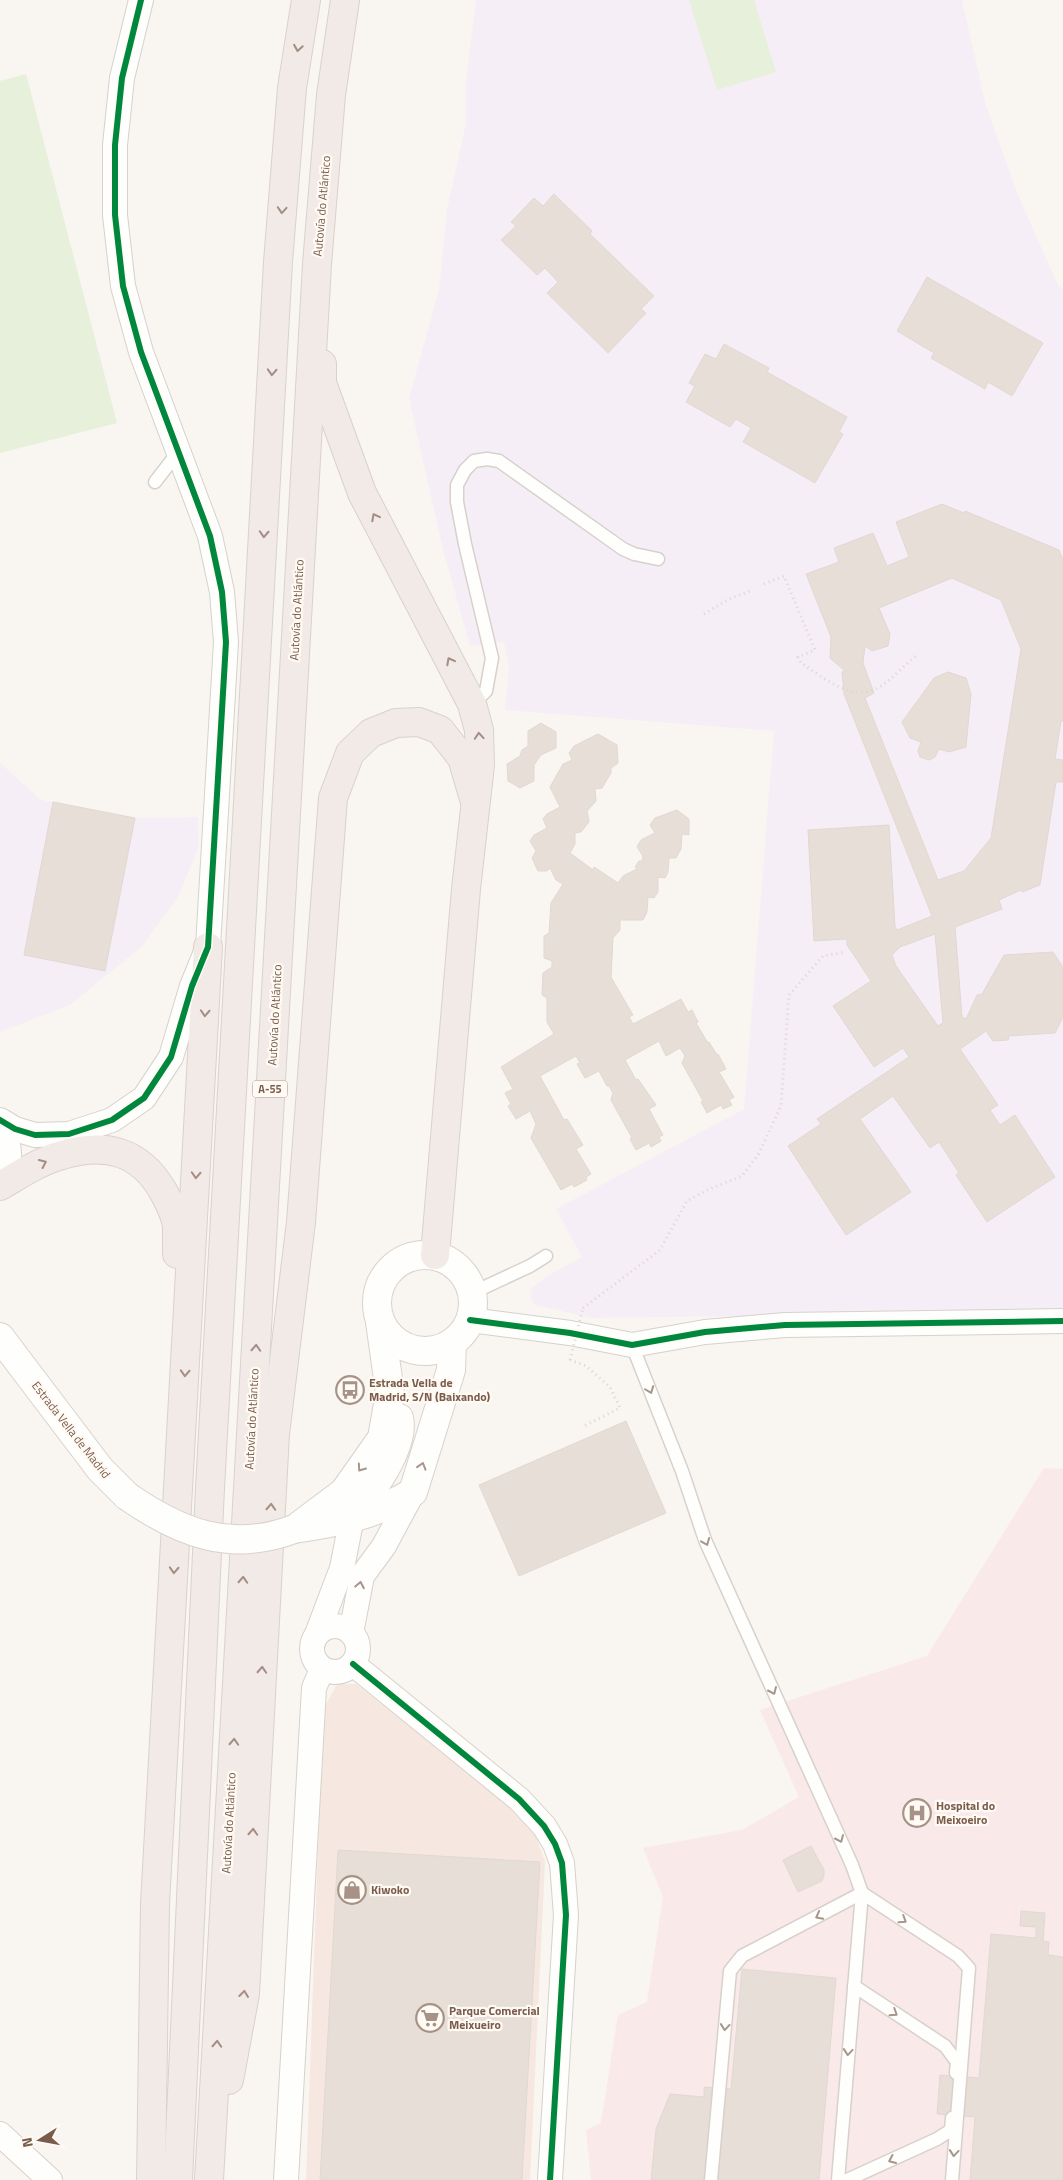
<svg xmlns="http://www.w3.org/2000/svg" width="1063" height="2180" font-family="'Titillium Web',sans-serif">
	<rect width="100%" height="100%" fill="#f9f5f0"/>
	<polygon fill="#f6e8e1" points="337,1684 356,1684 522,1815 536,1837 545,1861 530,2180 306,2180 323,1710"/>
	<g fill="#f6eef6">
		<polygon points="476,0 962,0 986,106 1018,195 1058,285 1063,289 1063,1310 858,1316 740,1316 592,1318 535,1305 530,1298 532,1288 547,1276 582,1257 556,1209 744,1109 774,731 505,710 509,667 504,642 470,646 443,550 409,398 439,290 447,210 466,123 466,81"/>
		<polygon points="0,763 41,800 135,818 198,817 199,846 178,897 142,946 70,1005 0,1032"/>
	</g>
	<polygon fill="#fae9e9" points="1044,1468 1063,1469 1063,2180 591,2180 586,2130 601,2123 618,2015 647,2002 663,1897 643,1848 742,1830 799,1797 760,1710 927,1656"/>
	<g fill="#e7f0db">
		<polygon points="689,0 754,0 776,72 717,90"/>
		<polygon points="26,74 117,423 0,453 0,81"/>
	</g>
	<g fill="#e6ded7" stroke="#e2d8d2" fill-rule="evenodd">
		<polygon points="554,194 592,231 590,234 654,296 641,309 646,313 608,353 547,293 558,282 545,268 537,275 501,240 516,226 511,222 534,198 543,206"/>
		<polygon points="927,277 1043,343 1012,396 988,382 985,389 931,358 934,353 897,331"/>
		<polygon points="724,344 769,368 767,372 847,417 839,432 843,434 815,483 743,442 751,428 736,419 730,427 686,402 695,386 689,383 705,354 716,359"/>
		<path d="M 942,504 L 964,513 L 965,511 L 1059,550 L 1063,559 L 1063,721 L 1061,721 L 1055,759 L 1063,760 L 1063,782 L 1056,782 L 1040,885 L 1022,892 L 1021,890 L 999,900 L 1002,909 L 955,927 L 962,1017 L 966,1019 L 977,995 L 982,994 L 1004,955 L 1053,952 L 1063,967 L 1063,1017 L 1055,1033 L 1009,1036 L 1008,1040 L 993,1041 L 986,1031 L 960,1049 L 998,1105 L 990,1110 L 1000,1125 L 1015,1115 L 1055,1177 L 987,1222 L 956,1175 L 959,1173 L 939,1142 L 930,1148 L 893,1096 L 860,1119 L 911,1192 L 846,1235 L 788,1146 L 821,1124 L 817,1119 L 909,1057 L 903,1048 L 874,1067 L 833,1006 L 871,981 L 847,945 L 847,939 L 814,941 L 808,830 L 889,825 L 895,927 L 897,930 L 932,916 L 844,694 L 842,672 L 845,671 L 830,658 L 831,637 L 806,574 L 839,562 L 834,548 L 873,533 L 887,566 L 909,557 L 896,522 ZM 952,578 L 1001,600 L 1021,649 L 991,838 L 964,871 L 938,880 L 865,698 L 874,693 L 863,663 L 865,646 L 872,651 L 888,646 L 890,634 L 879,608 ZM 935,934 L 943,1023 L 938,1026 L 896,966 L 892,955 L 900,947 Z"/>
		<polygon points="948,672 966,678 971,694 966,747 949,752 939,749 935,757 929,760 920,757 918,751 921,742 910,738 902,722 934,678"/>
		<polygon points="541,723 556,732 556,748 541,755 534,765 534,781 520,788 508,781 507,764 520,756 522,750 528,746 528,731"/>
		<polygon points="598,734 617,745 618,763 611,768 611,773 602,788 595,789 596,801 587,811 589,822 581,832 575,833 575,844 570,853 593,870 594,867 618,883 623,876 637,869 635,867 639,861 642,861 643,856 637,847 641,840 655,833 650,825 655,818 677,810 689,819 689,835 682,834 681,849 676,858 669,858 668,872 665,878 658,877 658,892 654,898 648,897 647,912 643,920 620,920 620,930 613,938 611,977 633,1015 629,1017 633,1024 681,999 688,1012 692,1010 698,1022 696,1023 708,1043 709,1042 717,1055 718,1054 726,1069 719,1072 734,1097 729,1100 732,1105 723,1109 721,1105 707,1113 701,1102 703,1101 682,1063 685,1056 680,1048 666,1056 659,1041 625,1060 636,1080 638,1079 656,1105 649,1109 663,1135 659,1137 661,1141 651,1147 649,1143 636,1150 630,1139 632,1138 611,1100 613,1093 609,1086 607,1086 599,1071 585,1078 577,1064 580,1063 576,1056 540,1076 564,1120 567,1119 583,1145 576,1149 591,1174 586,1177 587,1180 574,1187 572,1184 561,1190 531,1138 536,1124 530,1111 516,1119 508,1106 511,1104 505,1093 513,1089 501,1067 554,1034 547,1022 547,998 542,995 543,973 552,967 552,961 544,958 544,936 549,933 551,903 563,884 556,880 550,868 547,871 538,871 532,858 536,851 530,841 534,835 547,828 543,819 547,814 560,807 550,787 563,764 572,760 569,753 574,746"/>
		<polygon points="53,802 135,818 105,971 24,955"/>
		<polygon points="626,1421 666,1513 519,1576 479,1485"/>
		<polygon points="811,1846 824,1870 824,1876 822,1881 798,1892 783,1860"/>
		<polygon points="338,1850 540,1862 522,2180 320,2180"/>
		<polygon points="1021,1911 1045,1913 1043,1941 1049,1942 1048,1955 1063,1957 1063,2180 970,2180 975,2117 937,2114 940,2075 979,2078 991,1934 1036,1938 1036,1927 1020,1926"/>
		<polygon points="742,1969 836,1978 819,2180 651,2180 656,2129 670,2094 704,2097 704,2087 731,2089"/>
	</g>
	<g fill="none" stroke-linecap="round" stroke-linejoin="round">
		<defs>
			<g id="lane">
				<polyline points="155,482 179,451"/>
				<polyline points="472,704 486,691 492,658 465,544 457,502 457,485 465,470 474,461 487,459 499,461 623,549 634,554 658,559"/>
				<polyline points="472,1293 530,1266 546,1256"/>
				<polyline points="632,1345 682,1471 705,1540 852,1865 862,1893 838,2180"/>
				<polyline points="862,1893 958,1956 969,1968 952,2180"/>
				<polyline points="854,1986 945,2046 957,2062 956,2073"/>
				<polyline points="711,2180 730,1971 742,1956 862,1893"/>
				<polyline points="847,2180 937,2139 951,2130 952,2118"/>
			</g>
			<g id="street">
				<polyline points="0,1120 15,1129 35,1135 69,1134 112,1120 144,1098 171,1057 192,986 208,947 226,642 222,592 210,536 141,352 123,286 115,215 115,145 122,78 141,0"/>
				<polyline points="470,1320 570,1333 632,1345 705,1332 785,1325 1063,1321"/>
				<circle cx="335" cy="1649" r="23"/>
				<polyline points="351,1633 362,1576 384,1546 413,1492"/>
				<polyline points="317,1634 342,1568 352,1517"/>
				<polyline points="353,1664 519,1799 544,1826 555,1844 562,1863 566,1915 550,2180"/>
				<polyline points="0,2134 50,2180"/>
				<polyline points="286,2180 314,1688 322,1669"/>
			</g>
			<g id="secondary">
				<path d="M 0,1126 C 9,1147 10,1163 0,1184"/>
				<circle cx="425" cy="1303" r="48"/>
				<polyline points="0,1337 100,1469 127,1496"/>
				<path d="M 352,1517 C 369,1495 406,1447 399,1418"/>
				<polyline points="300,1525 344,1492 382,1438 390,1393 380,1322"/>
				<path d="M 294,1529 C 336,1523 377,1515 413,1492 L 451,1370 L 452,1343"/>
			</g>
			<g id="highway">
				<polyline points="322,364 322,383 362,493 472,704 479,730 480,765 466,889 435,1255"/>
				<path d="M 0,1186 C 19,1175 40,1161 62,1155 C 105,1142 140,1151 163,1191 C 169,1202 176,1215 177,1227 C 177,1236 177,1245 177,1254"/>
				<polyline points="229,2080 245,1994 275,1434 301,1222 333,798 350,753 371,733 396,723 419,722 440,730 462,758 475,802"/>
				<polyline points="151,2180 155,1904 208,947"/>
				<polyline points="178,2180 210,1488 278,262 292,88 306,0"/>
				<polyline points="209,2180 317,264 331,95 345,0"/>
			</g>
		</defs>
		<use href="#lane" stroke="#d7d1cb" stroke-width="15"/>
		<use href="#street" stroke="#d7d1cb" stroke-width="26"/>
		<use href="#secondary" stroke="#d9d2cb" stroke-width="30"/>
		<use href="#highway" stroke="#dad1cc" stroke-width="30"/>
		<g stroke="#dcd5d0" stroke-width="3" stroke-dasharray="1 4" stroke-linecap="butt">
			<path d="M 764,584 L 784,576 L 815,650 L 798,657 L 801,663 C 825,678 852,704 881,686 C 894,678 905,664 917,655"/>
			<polyline points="704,614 729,599 750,591"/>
			<polyline points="583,1308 660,1250 687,1201 705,1191 742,1176 758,1155 781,1106 789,995 823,956 846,952"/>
			<polyline points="570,1360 586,1366 610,1387 620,1408 582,1427"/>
		</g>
		<use href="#lane" stroke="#fefefd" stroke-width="12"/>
		<use href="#street" stroke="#fefefd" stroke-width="24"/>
		<use href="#secondary" stroke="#fefefd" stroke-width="28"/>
		<use href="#highway" stroke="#f2eae7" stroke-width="28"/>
		<defs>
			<path id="secondary-bridge" d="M 127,1496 C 180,1533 231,1553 294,1529"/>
		</defs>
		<use href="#secondary-bridge" stroke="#d9d2cb" stroke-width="30" stroke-linecap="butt"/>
		<polyline stroke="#dcd5d0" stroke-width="3" stroke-dasharray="1 4" stroke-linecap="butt" points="570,1360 583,1308"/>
		<use href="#secondary-bridge" stroke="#fefefd" stroke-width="28"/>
		<defs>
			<g id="cycleway">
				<polyline points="0,1120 15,1129 35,1135 69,1134 112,1120 144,1098 171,1057 192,986 208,947 226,642 222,592 210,536 141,352 123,286 115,215 115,145 122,78 141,0"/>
				<polyline points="470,1320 570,1333 632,1345 705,1332 785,1325 1063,1321"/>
				<polyline points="353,1664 519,1799 544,1826 555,1844 562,1863 566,1915 550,2180"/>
			</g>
		</defs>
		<use href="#cycleway" stroke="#fffaf3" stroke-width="9"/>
		<use href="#cycleway" stroke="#00873e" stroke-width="6"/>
	</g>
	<defs><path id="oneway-chevron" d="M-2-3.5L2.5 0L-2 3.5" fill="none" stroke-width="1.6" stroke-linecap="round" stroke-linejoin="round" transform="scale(1.25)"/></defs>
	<g stroke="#a48e83">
		<use href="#oneway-chevron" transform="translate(298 48) rotate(99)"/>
		<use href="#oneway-chevron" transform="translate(282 210) rotate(94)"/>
		<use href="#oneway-chevron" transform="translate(272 372) rotate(93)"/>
		<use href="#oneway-chevron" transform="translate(375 517) rotate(-118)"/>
		<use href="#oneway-chevron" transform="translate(264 534) rotate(93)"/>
		<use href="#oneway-chevron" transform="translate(450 661) rotate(-118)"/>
		<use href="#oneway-chevron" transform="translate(479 736) rotate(-94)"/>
		<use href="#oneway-chevron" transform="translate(205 1013) rotate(93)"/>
		<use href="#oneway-chevron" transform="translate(43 1163) rotate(-25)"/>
		<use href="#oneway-chevron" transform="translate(196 1175) rotate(93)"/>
		<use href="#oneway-chevron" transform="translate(256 1348) rotate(-87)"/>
		<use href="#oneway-chevron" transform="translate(185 1373) rotate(93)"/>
		<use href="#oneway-chevron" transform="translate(271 1507) rotate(-87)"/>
		<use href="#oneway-chevron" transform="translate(174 1570) rotate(93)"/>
		<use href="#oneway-chevron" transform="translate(243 1580) rotate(-87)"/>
		<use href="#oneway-chevron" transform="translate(262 1670) rotate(-87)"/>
		<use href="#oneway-chevron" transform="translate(234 1742) rotate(-87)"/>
		<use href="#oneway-chevron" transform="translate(253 1832) rotate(-87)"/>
		<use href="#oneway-chevron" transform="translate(244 1994) rotate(-83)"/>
		<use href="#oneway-chevron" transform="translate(217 2044) rotate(-87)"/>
	</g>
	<g stroke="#a8958b">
		<use href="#oneway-chevron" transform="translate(650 1390) rotate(69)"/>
		<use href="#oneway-chevron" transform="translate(422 1466) rotate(-73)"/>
		<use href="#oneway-chevron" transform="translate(361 1468) rotate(125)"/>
		<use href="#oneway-chevron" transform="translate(706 1542) rotate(68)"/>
		<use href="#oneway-chevron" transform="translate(360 1585) rotate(-79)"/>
		<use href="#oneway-chevron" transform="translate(773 1691) rotate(66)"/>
		<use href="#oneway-chevron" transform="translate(840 1839) rotate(66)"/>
		<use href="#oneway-chevron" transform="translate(819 1916) rotate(152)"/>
		<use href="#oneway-chevron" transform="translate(903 1920) rotate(33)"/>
		<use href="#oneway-chevron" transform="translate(894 2013) rotate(33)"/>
		<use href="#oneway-chevron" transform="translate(725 2027) rotate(95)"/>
		<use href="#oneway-chevron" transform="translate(848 2052) rotate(95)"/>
		<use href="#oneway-chevron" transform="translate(954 2153) rotate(95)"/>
		<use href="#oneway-chevron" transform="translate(892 2160) rotate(156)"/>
	</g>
	<defs>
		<symbol id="bus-ring" viewBox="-11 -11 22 22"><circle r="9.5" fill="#fffaf3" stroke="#a69286" stroke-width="1.5"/><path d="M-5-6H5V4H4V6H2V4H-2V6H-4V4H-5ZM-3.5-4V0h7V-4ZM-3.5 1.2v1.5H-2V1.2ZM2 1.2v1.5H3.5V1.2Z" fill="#a69286"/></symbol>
		<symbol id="hospital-ring" viewBox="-11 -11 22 22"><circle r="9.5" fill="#fffaf3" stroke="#a69286" stroke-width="1.5"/><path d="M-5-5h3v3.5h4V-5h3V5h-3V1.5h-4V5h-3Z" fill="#a69286"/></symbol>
		<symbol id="shop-ring" viewBox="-11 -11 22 22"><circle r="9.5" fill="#fffaf3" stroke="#a69286" stroke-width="1.5"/><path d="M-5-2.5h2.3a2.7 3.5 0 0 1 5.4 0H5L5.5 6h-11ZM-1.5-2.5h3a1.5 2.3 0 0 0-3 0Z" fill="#a69286"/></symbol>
		<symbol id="supermarket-ring" viewBox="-11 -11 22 22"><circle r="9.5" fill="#fffaf3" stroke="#a69286" stroke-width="1.5"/><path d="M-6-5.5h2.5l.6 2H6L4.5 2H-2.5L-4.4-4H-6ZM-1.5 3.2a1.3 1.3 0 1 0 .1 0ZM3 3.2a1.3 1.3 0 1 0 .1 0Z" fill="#a69286"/></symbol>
	</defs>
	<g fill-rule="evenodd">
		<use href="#bus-ring" x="334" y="1374" width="32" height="32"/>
		<use href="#hospital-ring" x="901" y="1797" width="32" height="32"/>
		<use href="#shop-ring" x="336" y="1874" width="32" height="32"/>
		<use href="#supermarket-ring" x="414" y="2002" width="32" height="32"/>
	</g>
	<g text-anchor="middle" stroke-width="4.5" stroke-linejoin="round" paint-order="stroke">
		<rect fill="#fffaf3" stroke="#a28b7f" stroke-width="1" x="252.5" y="1080.5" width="35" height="17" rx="4"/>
		<g font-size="11" font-weight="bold" fill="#7a5c4d">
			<text x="270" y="1093">A-55</text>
		</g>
		<g font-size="12" fill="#7a5c4d" stroke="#fffaf3">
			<text transform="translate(322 206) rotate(-85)" y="4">Autovía do Atlántico</text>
			<text transform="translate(297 610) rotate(-87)" y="4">Autovía do Atlántico</text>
			<text transform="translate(275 1015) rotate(-87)" y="4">Autovía do Atlántico</text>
			<text transform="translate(252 1419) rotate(-87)" y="4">Autovía do Atlántico</text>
			<text transform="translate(71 1430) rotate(52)" y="4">Estrada Vella de Madrid</text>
			<text transform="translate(229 1823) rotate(-87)" y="4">Autovía do Atlántico</text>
		</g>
		<g font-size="12" font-weight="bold" fill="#7a5c4d" stroke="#fffaf3" text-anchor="start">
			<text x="369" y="1387">Estrada Vella de<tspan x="369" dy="14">Madrid, S/N (Baixando)</tspan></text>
			<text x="936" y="1810">Hospital do<tspan x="936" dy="14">Meixoeiro</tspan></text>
			<text x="371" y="1894">Kiwoko</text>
			<text x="449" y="2015">Parque Comercial<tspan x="449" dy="14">Meixueiro</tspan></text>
		</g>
	</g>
	<g transform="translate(40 2140) rotate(259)" stroke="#fffaf3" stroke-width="4" paint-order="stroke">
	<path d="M0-4L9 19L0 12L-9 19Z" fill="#7a5c4d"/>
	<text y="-8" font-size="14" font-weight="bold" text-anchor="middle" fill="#7a5c4d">N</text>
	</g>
</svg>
